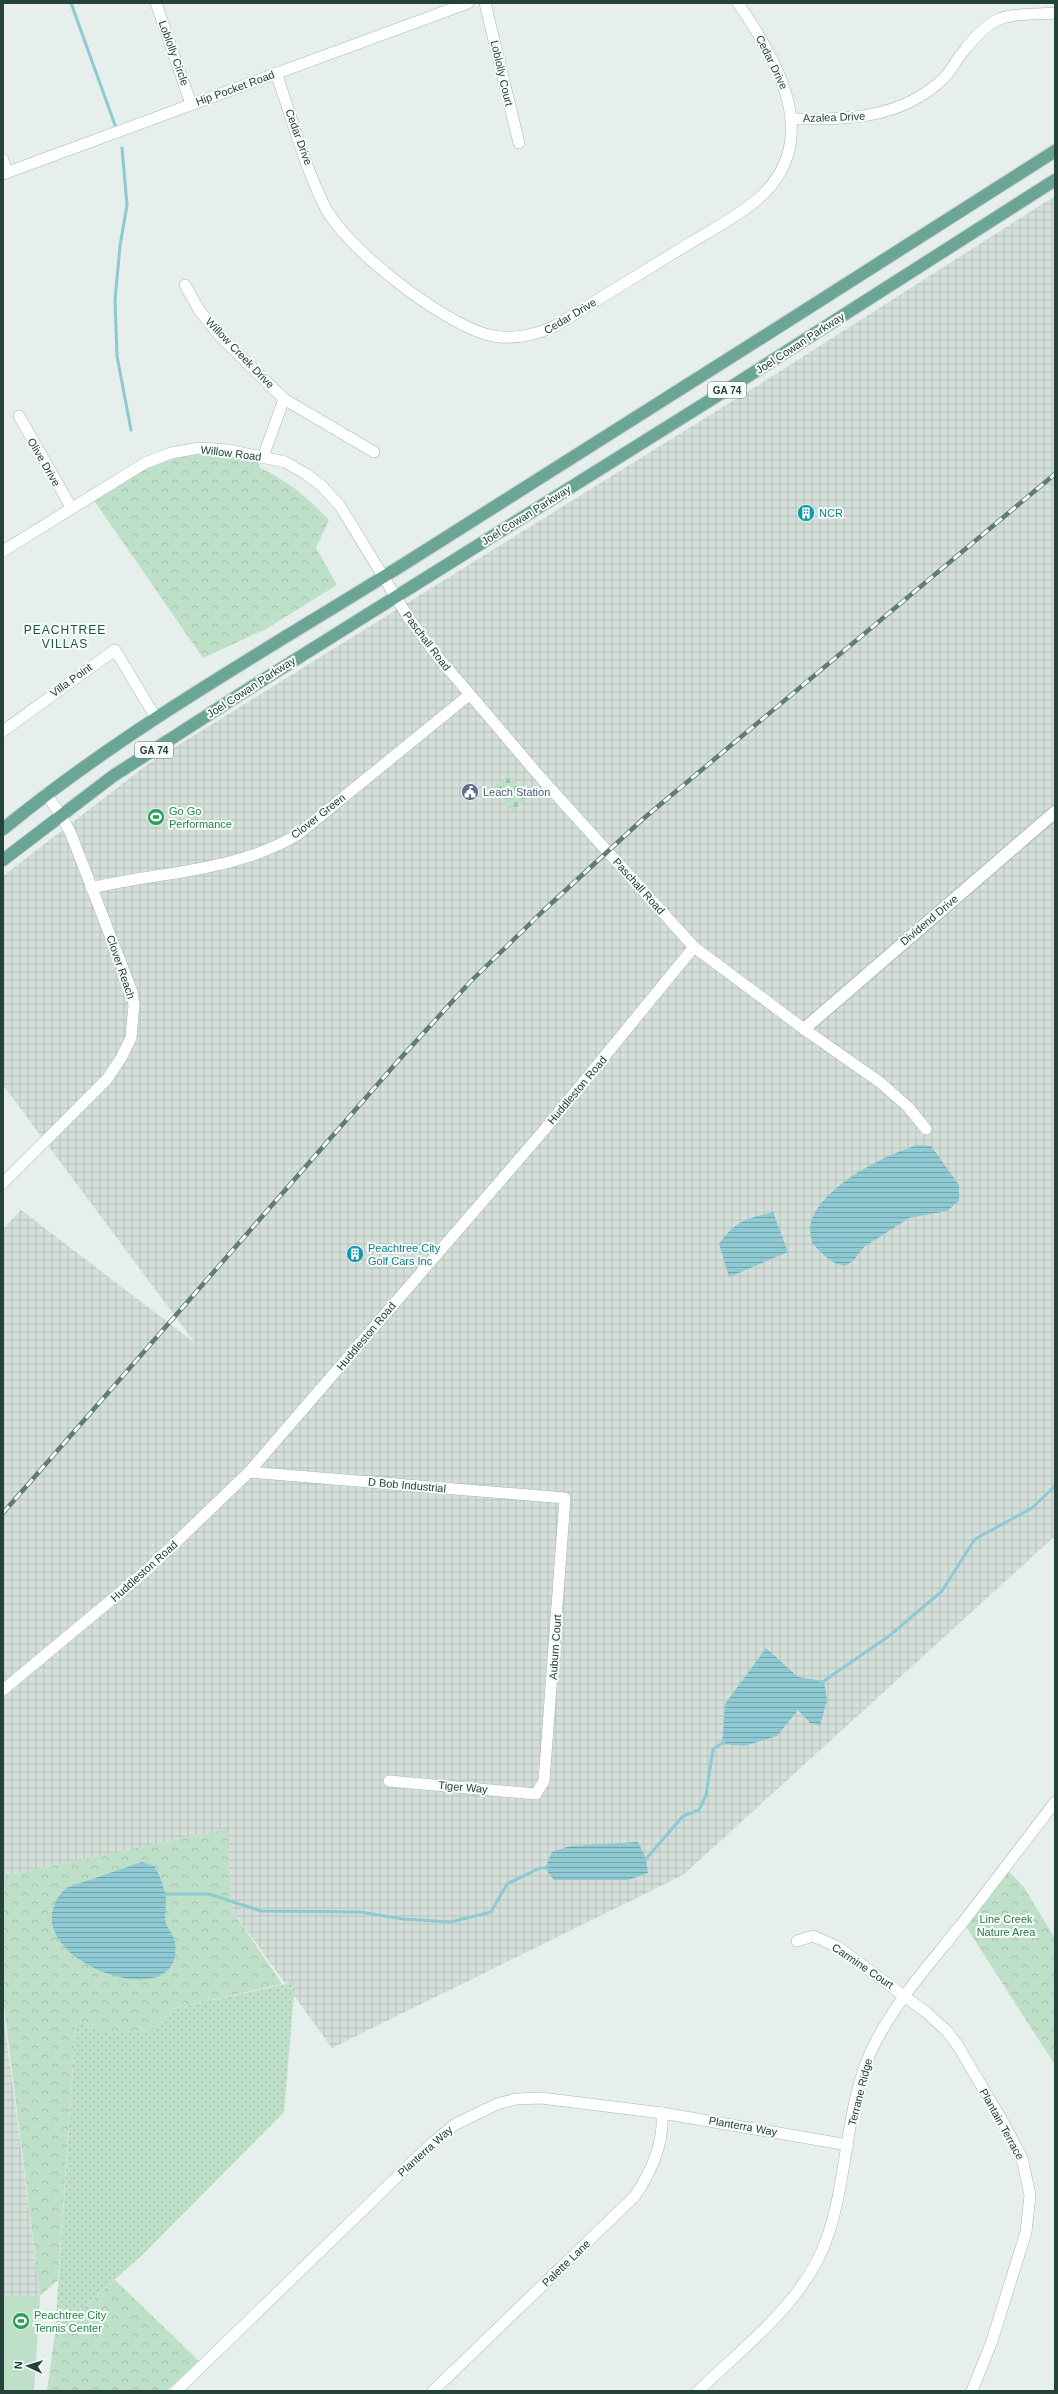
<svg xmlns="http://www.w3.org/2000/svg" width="1058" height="2394" font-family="Arial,sans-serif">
	<defs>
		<pattern id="industrial-grid" width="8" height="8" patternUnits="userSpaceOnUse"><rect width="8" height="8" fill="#d4dfda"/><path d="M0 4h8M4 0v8" fill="none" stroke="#b6c1bc"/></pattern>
		<pattern id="grass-dots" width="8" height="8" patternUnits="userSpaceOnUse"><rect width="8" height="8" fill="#bfe0c8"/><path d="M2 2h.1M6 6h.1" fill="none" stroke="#a4c1ad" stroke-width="1.8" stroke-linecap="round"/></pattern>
		<pattern id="forest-crowns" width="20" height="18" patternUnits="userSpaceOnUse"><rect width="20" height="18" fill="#bfe0c8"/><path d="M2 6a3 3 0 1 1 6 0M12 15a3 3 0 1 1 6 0" fill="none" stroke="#a4c1ad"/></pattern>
		<pattern id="cemetery-stones" width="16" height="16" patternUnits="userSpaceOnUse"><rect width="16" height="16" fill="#bfe0c8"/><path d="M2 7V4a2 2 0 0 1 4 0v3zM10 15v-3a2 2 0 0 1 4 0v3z" fill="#a4c1ad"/></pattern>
		<pattern id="water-rules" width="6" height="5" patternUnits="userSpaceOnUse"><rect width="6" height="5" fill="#8ec9d4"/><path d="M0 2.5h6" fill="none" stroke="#74a5ad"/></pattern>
	</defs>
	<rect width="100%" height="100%" fill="#e6efeb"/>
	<g fill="url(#industrial-grid)">
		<polygon points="1055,196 1055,1536 683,1875 332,2048 232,1910 227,1829 3,1876 3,1229 21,1210 195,1343 3,1085 3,876 148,764 768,379"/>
		<polygon points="3,2011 40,2296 3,2296"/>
	</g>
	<polygon fill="url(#grass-dots)" points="295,1982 284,2112 140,2257 55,2333 76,2022 113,2033 152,2030 175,2008"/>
	<g fill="url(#forest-crowns)">
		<path d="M 221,454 L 258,462 L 260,468 C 287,480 308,498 329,520 L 316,548 L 337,585 L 266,629 L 203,658 L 93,499 C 121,480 153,463 186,456 C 197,454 209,455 221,454 Z"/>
		<polygon points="227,1829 232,1910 282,1984 175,2008 152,2030 113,2033 76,2022 58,2280 40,2296 3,1999 3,1876"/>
		<polygon points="1005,1868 1023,1886 1055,1938 1055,2065 963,1922"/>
		<polygon points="115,2280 199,2361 166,2391 47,2391 55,2333"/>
	</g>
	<polygon fill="url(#cemetery-stones)" points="510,774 528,799 512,811 493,787"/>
	<polygon fill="#bfe0c8" points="3,2296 40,2296 34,2391 3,2391"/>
	<g fill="url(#water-rules)">
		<path d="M 917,1145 L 931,1146 L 959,1185 L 959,1201 L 947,1211 L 909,1218 L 864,1247 L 854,1260 L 845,1266 C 830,1264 822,1253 812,1243 C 811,1236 809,1228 811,1222 C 823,1185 884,1156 917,1145 Z"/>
		<path d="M 773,1212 L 788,1252 L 729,1277 L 719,1244 C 736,1220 746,1219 773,1212 Z"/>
		<polygon points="766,1648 798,1677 824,1681 827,1700 820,1726 810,1723 798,1710 777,1736 744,1746 722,1744 725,1704"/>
		<polygon points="638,1842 646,1859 648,1873 628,1880 554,1880 545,1868 552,1852 570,1846"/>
		<path d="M 142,1862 L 154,1866 C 159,1873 167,1893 166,1903 C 166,1909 164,1918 166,1924 C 169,1930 174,1936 175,1943 C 186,2024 0,1954 66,1888 Z"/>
	</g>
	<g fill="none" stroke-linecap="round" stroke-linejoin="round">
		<g stroke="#8ec9d4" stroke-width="3">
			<polyline points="71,3 115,125"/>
			<polyline points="122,148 127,205 120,246 115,300 117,356 131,430"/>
			<polyline points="821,1683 889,1636 942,1591 975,1539 1032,1508 1055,1486"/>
			<polyline points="643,1860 646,1859 683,1816 699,1810 706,1795 713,1749 724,1742"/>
			<polyline points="166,1894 209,1894 261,1911 360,1912 403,1919 451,1922 491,1912 507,1884 540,1868 547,1868"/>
		</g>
		<defs>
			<g id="minor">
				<polyline points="156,3 191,104"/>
				<polyline points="485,3 519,143"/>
				<path d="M 276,73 C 292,118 304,165 325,207 C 347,249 439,320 485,334 C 508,341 533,336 555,326 C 600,298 645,271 690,243 C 712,230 738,216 758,199 C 825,140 777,61 738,3"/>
				<path d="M 791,119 C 847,119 899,120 943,79 C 951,71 956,60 963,52 C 995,10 1007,16 1055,13"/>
				<polyline points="3,160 7,172"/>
				<polyline points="3,174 468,3"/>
				<polyline points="185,285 199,310 219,335 284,399 374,452"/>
				<polyline points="19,416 71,507"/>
				<polyline points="263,457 284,399"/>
				<polyline points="3,551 145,463 171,453 199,448 228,450 285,462 306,474 322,486 340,506 408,617 438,657 541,778 694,947 804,1029 881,1083 908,1107 926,1129"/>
				<polyline points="3,731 115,650 156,718"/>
				<path d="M 91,888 C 163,871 231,873 297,835 L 469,695"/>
				<polyline points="3,1183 107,1079 121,1058 131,1038 134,1005 132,992 71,834 61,815 46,794"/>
				<polyline points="249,1472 565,1498 544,1781 536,1794 389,1781"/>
				<polyline points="3,1690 146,1571 249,1472 545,1129 694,947"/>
				<polyline points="797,1941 813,1936 838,1947 927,2013 947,2031 958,2046 1003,2122 1022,2158 1030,2195 1026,2232 992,2341 972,2391"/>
				<polyline points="176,2391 431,2144 454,2125 497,2104 516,2099 541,2098 662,2113 848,2145"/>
				<path d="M 433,2391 L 635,2196 C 652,2171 664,2144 662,2113"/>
				<path d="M 698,2391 C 746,2345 807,2300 828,2235 C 849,2173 845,2102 875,2043 C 896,2002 927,1967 956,1931 C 989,1889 1022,1845 1055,1802"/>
			</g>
			<polyline id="tertiary" points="804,1029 1055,812"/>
			<g id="primary">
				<path d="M 3,829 C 130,725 274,646 412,559 C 627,423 841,288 1055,151"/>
				<polyline points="3,860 113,776 250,688 720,394 1055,180"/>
			</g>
		</defs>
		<use href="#minor" stroke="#a8b8b2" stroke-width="12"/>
		<use href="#tertiary" stroke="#a8b8b2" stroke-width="14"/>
		<use href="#primary" stroke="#c2cac8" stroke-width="14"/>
		<use href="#minor" stroke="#fff" stroke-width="11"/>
		<use href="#tertiary" stroke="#fff" stroke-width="12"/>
		<use href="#primary" stroke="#6aa596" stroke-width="12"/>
		<defs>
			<polyline id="rail" points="3,1513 398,1061 471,981 543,911 643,819 1055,474"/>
		</defs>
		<use href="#rail" stroke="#5f7d75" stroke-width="4.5"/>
		<use href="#rail" stroke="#f7fbf9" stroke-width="3" stroke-dasharray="9" stroke-linecap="butt"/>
	</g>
	<defs>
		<symbol id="building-disc" viewBox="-11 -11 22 22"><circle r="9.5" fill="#0f9aa8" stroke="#f7fbf9"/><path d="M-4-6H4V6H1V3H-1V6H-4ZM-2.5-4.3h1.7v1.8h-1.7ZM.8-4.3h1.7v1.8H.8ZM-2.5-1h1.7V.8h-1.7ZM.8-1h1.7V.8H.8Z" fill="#fff"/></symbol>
		<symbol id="civic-disc" viewBox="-11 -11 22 22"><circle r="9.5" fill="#5c6f8a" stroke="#f7fbf9"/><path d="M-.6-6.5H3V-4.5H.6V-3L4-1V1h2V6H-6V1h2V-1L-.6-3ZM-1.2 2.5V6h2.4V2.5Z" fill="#fff"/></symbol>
		<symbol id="stadium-disc" viewBox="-11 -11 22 22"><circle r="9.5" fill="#2e9e5b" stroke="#f7fbf9"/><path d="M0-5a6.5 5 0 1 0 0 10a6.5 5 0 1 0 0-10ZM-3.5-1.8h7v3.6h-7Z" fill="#fff"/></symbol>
	</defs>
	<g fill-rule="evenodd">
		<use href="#building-disc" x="796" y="503" width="20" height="20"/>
		<use href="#civic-disc" x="460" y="782" width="20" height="20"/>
		<use href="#stadium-disc" x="146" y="807" width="20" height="20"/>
		<use href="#building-disc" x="345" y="1244" width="20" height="20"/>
		<use href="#stadium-disc" x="11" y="2311" width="20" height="20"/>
	</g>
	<g text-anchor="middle" stroke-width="4" stroke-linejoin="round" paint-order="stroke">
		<g fill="#f7fbf9" stroke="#637a73" stroke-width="1">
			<rect x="708" y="382" width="38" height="16" rx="3"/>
			<rect x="135" y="742" width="38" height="16" rx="3"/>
		</g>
		<g font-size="10" font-weight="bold" fill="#24423a">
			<text x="727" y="394">GA 74</text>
			<text x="154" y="754">GA 74</text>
		</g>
		<g font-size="11" fill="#24423a" stroke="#f7fbf9">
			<text transform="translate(174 53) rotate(70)" y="4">Loblolly Circle</text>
			<text transform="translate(772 62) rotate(64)" y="4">Cedar Drive</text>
			<text transform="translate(502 73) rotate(77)" y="4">Loblolly Court</text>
			<text transform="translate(235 88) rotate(-20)" y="4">Hip Pocket Road</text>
			<text transform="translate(834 117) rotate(-2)" y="4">Azalea Drive</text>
			<text transform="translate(299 137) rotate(70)" y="4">Cedar Drive</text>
			<text transform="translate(570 316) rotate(-31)" y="4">Cedar Drive</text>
			<text transform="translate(800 343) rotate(-33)" y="4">Joel Cowan Parkway</text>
			<text transform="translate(240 353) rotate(46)" y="4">Willow Creek Drive</text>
			<text transform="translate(231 453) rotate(7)" y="4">Willow Road</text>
			<text transform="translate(44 462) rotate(60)" y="4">Olive Drive</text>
			<text transform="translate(526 515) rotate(-32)" y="4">Joel Cowan Parkway</text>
			<text transform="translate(427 641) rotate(53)" y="4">Paschall Road</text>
			<text transform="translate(71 680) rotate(-36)" y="4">Villa Point</text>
			<text transform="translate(251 687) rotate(-33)" y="4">Joel Cowan Parkway</text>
			<text transform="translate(318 816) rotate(-38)" y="4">Clover Green</text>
			<text transform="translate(639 886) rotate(48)" y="4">Paschall Road</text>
			<text transform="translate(929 920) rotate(-40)" y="4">Dividend Drive</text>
			<text transform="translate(121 967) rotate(71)" y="4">Clover Reach</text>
			<text transform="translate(577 1090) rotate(-50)" y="4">Huddleston Road</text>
			<text transform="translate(366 1336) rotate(-50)" y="4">Huddleston Road</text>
			<text transform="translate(407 1485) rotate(5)" y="4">D Bob Industrial</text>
			<text transform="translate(144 1571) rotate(-42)" y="4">Huddleston Road</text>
			<text transform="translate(555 1647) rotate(-86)" y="4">Auburn Court</text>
			<text transform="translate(463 1787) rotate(5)" y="4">Tiger Way</text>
			<text transform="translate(863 1966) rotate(34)" y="4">Carmine Court</text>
			<text transform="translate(860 2092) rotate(-76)" y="4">Terrane Ridge</text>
			<text transform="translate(1002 2124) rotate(61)" y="4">Plantain Terrace</text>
			<text transform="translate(743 2126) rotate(10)" y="4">Planterra Way</text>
			<text transform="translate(425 2151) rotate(-42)" y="4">Planterra Way</text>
			<text transform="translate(566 2263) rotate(-44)" y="4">Palette Lane</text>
		</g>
		<g font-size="11" fill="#0d838f" stroke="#f7fbf9" text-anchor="start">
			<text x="819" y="517">NCR</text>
			<text x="368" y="1252">Peachtree City<tspan x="368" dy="13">Golf Cars Inc</tspan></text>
		</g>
		<g font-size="11" fill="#4e5e75" stroke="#f7fbf9" text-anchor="start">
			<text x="483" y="796">Leach Station</text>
		</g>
		<g font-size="11" fill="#27864d" stroke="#f7fbf9" text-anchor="start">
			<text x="169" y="815">Go Go<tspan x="169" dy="13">Performance</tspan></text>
			<text x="34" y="2319">Peachtree City<tspan x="34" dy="13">Tennis Center</tspan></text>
		</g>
		<g font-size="11" fill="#2d7a4b" stroke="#f7fbf9">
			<text x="1006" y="1923">Line Creek<tspan x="1006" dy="13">Nature Area</tspan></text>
		</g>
		<g font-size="12" letter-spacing="1" fill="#1f5548" stroke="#f7fbf9">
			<text x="65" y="634">PEACHTREE<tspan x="65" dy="14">VILLAS</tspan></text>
		</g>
	</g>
	<rect width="1058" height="2394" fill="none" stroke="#24423a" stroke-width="8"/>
	<g transform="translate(28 2366) rotate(274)" stroke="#f7fbf9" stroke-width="3" paint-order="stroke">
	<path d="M0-3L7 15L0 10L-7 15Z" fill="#24423a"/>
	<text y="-6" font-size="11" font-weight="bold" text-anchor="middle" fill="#24423a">N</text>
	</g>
</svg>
